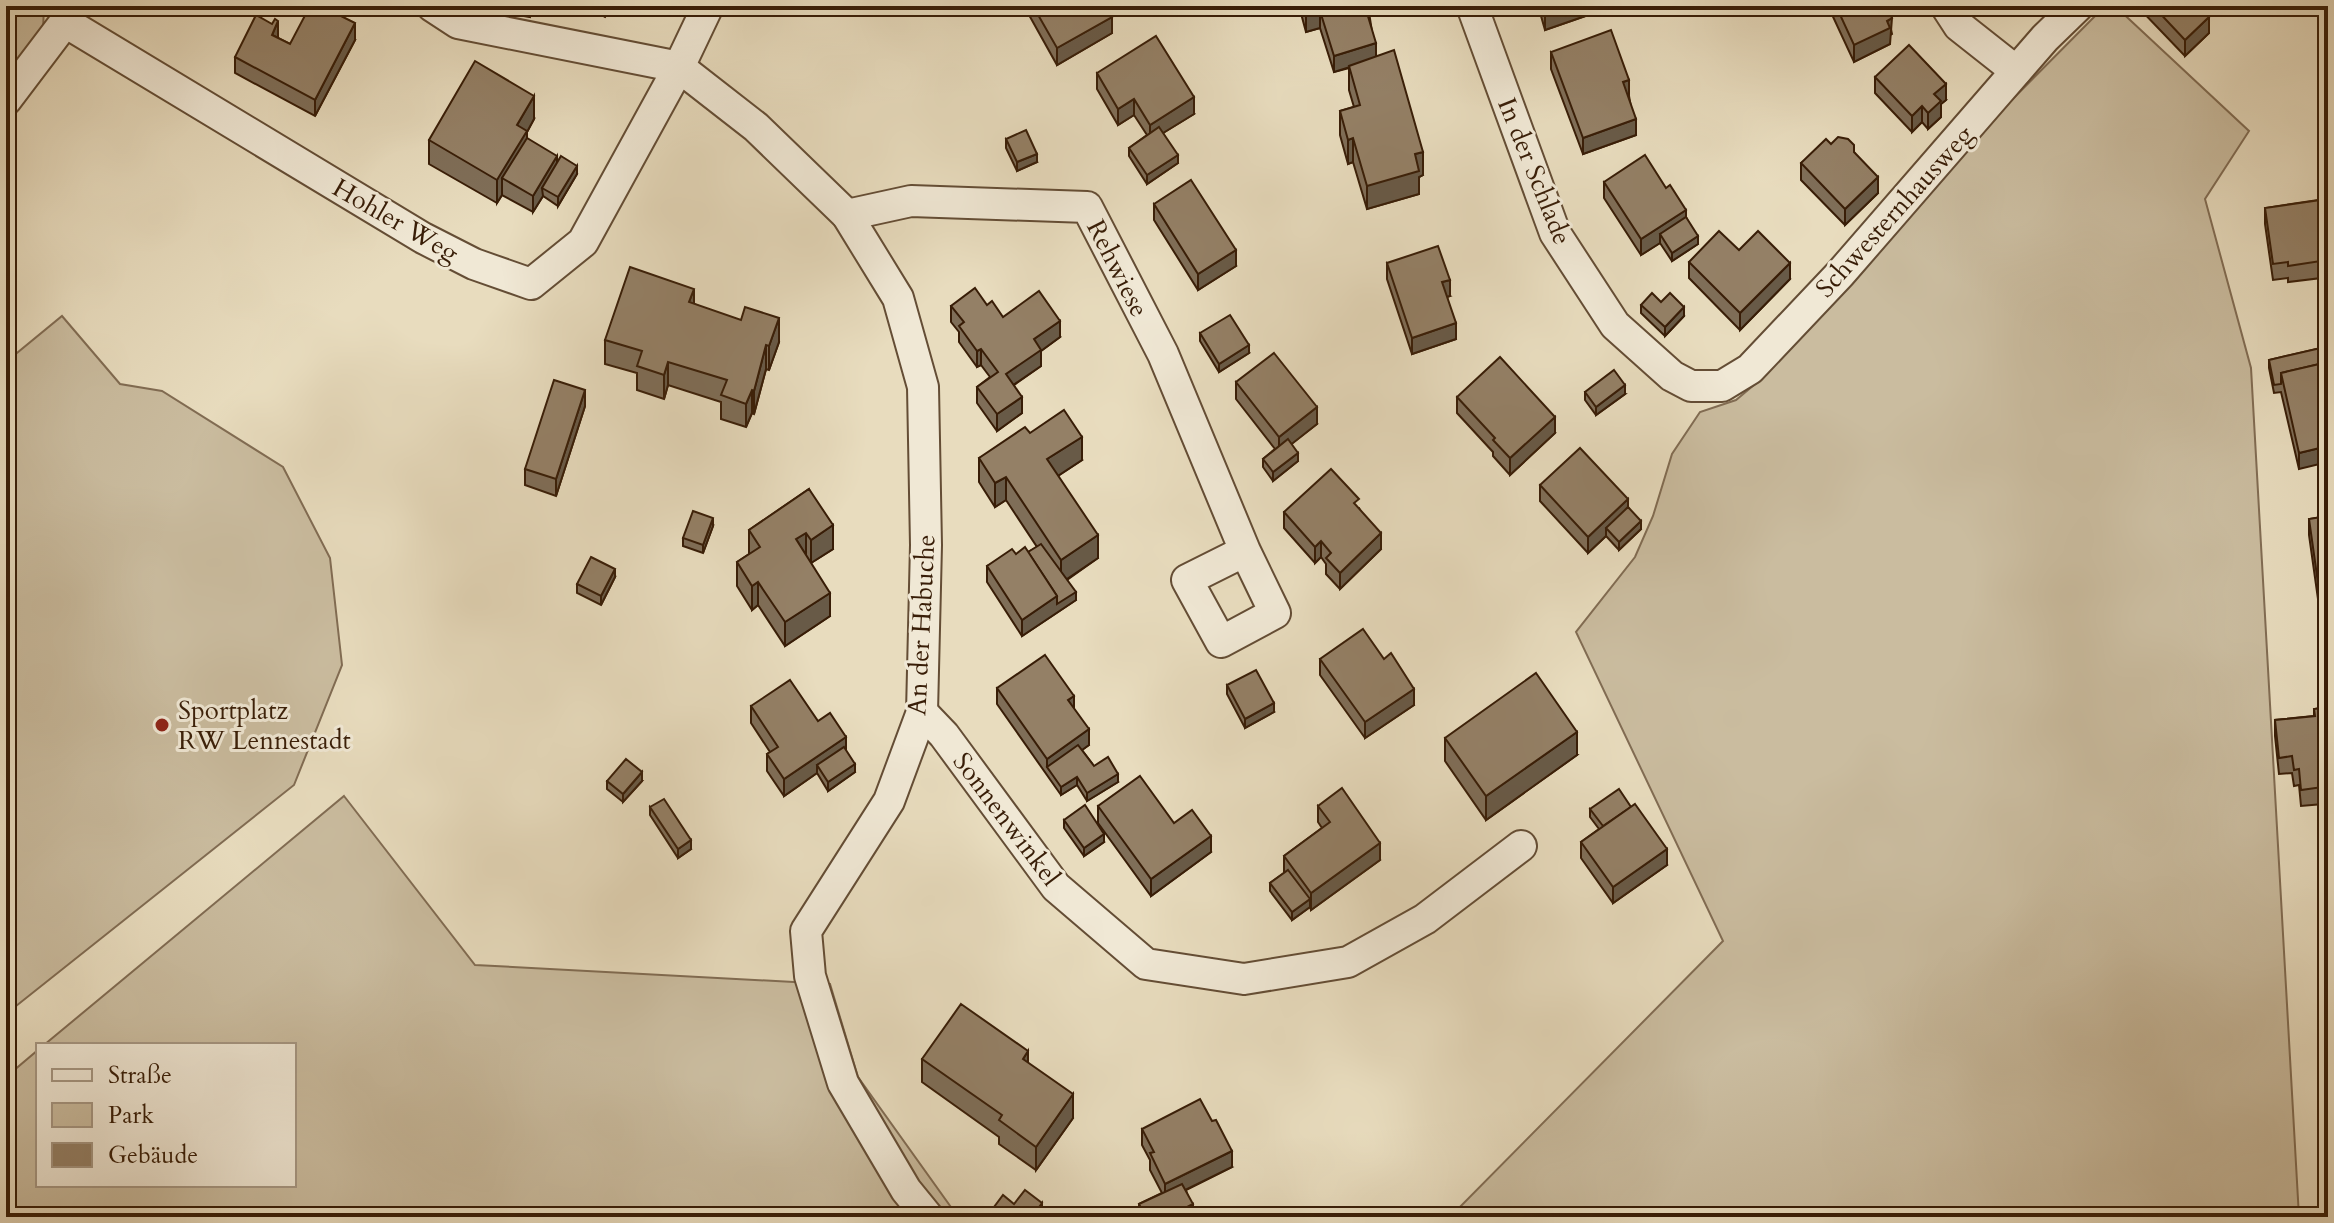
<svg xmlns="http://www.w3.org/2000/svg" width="2334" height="1223" font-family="Cardo,serif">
	<rect width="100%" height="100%" fill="#e8dcbe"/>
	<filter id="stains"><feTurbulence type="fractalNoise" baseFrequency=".0025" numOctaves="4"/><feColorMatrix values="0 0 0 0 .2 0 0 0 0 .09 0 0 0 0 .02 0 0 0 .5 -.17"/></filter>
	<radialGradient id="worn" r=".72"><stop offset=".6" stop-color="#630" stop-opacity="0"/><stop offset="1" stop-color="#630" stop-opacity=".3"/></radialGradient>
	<g fill="#cabc9f" stroke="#816c53" stroke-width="2">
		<polygon points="6,6 44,6 43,30 6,74"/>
		<polygon points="2105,6 2115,6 2249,131 2205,199 2251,368 2299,1217 1450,1217 1723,941 1576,632 1635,557 1653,516 1672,454 1700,412 1736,400 1761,379 1953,159"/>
		<polygon points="62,316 120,384 162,391 283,467 330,558 342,665 294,785 6,1014 6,362"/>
		<polygon points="344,796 475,965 830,984 858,1077 958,1217 6,1217 6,1077 38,1050 38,1185 294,1185 294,1045 44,1045"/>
	</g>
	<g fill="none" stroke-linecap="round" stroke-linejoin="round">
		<defs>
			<g id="street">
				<polyline points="432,6 458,23 679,67 756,127 847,215 898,298 923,387 926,545 922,712 889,801 806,931 810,976 843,1083 906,1190 928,1217"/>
				<polyline points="1472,6 1555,233 1615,325 1672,376 1691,386 1722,386 1750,369 1840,274 2045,38 2078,6"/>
				<polyline points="1946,6 1959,26 2016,71"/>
				<polyline points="6,100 65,22 423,238 474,264 531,284 583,242 679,67 708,6"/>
				<polyline points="847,215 911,201 1087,207 1163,354 1245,551 1275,613 1221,642 1187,580 1245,551"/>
				<polyline points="922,712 944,735 1056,887 1146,964 1244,979 1348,962 1425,919 1521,846"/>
			</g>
		</defs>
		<use href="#street" stroke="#644d35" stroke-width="34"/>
		<use href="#street" stroke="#f0e8d5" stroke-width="30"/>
	</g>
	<g fill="#7f6e58" stroke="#381d07" stroke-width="2">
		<polygon points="495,6 532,6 530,17 495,11"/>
		<polygon points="585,6 611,6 605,17"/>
		<polygon points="1024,6 1106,6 1112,33 1057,65"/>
		<polygon points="1299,6 1368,6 1376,57 1423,175 1419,177 1419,194 1367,209 1353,162 1348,164 1340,135 1340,111 1354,107 1349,90 1349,68 1334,72 1320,28 1306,32"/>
		<polygon points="1531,6 1597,6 1597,12 1545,30 1539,9 1533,12"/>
		<polygon points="1828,6 1886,6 1892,34 1890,35 1890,44 1854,62"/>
		<polygon points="2137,6 2202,6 2202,10 2209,33 2185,56"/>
		<polygon points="278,38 290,44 355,40 315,116 235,73 235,57"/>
		<polygon points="1551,52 1629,96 1636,135 1583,154 1551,69"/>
		<polygon points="1097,73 1194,114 1163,133 1178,163 1147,184 1129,156 1129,148 1147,135 1134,115 1118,125 1097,89"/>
		<polygon points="1875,77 1946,100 1941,104 1941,117 1928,129 1922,122 1912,132 1875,93"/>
		<polygon points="534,119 527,132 527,138 557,163 577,174 558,206 543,196 533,212 502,195 497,203 429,164 429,140"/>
		<polygon points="1006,139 1037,162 1017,171 1006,148"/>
		<polygon points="1831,144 1854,152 1878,193 1845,225 1801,180 1801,163"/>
		<polygon points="2328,181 2328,272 2321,273 2321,278 2288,282 2288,278 2273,280 2265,224 2265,208 2325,199 2325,182"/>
		<polygon points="1604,182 1686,217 1698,244 1672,261 1660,243 1641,255 1604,198"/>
		<polygon points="1154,204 1236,266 1198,290 1154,220"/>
		<polygon points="1739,250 1790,279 1740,330 1689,278 1689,262"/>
		<polygon points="1387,263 1450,296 1447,297 1456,339 1412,354 1387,279"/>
		<polygon points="1661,302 1684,316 1665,336 1641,313 1641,305"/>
		<polygon points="694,304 779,342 769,370 766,369 754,414 752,413 746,427 721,419 721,402 668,385 664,399 637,390 637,373 605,364 605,340"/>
		<polygon points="987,305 1003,317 1060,337 1041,351 1041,366 1014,385 1022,413 997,431 977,403 977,387 990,377 981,365 977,367 959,342 959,332 951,322 951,306"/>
		<polygon points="1200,333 1249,353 1219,372 1200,341"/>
		<polygon points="2325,347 2299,469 2281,392 2274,393 2269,368 2269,360"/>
		<polygon points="1236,382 1317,424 1291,444 1298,461 1273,481 1263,467 1263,459 1275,449 1236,399"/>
		<polygon points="1585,392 1625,394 1596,415 1585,400"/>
		<polygon points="1457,397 1555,433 1510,475 1493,456 1493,452 1457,413"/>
		<polygon points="585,406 556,496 525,485 525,469"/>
		<polygon points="1030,433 1082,460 1058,476 1098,558 1067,580 1076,600 1022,636 987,582 987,566 1016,554 1028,552 1037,547 1006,500 995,507 979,482 979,458"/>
		<polygon points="1540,485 1628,507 1641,529 1619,550 1606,536 1588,553 1540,501"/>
		<polygon points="809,489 833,549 811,563 830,616 785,646 758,605 752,610 737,586 737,562 749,554 749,530"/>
		<polygon points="1359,508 1381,549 1340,589 1326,574 1326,564 1321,557 1315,563 1284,528 1284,512"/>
		<polygon points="2328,516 2328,597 2318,599 2309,535 2309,519"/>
		<polygon points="713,526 703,553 683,546 683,538"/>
		<polygon points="615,577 601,605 577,593 577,584"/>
		<polygon points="1320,659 1384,659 1414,705 1365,738 1320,675"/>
		<polygon points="1227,685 1274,712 1245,728 1227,694"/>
		<polygon points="997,688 1074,709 1089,745 1082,750 1094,766 1118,782 1087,801 1077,785 1061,795 997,704"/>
		<polygon points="751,706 818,721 855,772 828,791 817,773 784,796 767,771 767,754 770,752 751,723"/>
		<polygon points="2328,707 2328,796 2323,796 2323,804 2301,806 2299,785 2294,786 2292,773 2279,774 2275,736 2275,720 2314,716 2314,709"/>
		<polygon points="1445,738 1577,755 1486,820 1445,761"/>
		<polygon points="607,781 642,781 623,802 607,789"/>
		<polygon points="1098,806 1174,823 1211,852 1151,896 1098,823"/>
		<polygon points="1318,806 1380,860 1311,910 1310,907 1292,920 1270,891 1270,883 1284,873 1284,856 1322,828 1318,822"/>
		<polygon points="650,807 691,849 678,858 650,815"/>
		<polygon points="1590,809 1667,865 1613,903 1581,858 1581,842 1599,829 1590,817"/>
		<polygon points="1064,820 1104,842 1084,856 1064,828"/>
		<polygon points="922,1059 1028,1063 1073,1118 1036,1170 999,1144 999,1137 922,1082"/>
		<polygon points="1142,1129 1232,1167 1186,1190 1193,1213 1184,1217 1141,1217 1139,1213 1139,1204 1162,1193 1150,1170 1150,1160 1142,1145"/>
	</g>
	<g fill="#685a47" stroke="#381d07" stroke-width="2">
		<polygon points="605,6 611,6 605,17"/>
		<polygon points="1533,6 1539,6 1539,9 1533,12"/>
		<polygon points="1567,6 1597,6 1597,12 1545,30 1545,13"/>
		<polygon points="1320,11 1320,28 1306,32 1306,15"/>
		<polygon points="1112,17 1112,33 1057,65 1057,48"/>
		<polygon points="2209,17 2209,33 2185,56 2185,40"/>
		<polygon points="1892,18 1890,44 1854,62 1854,45"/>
		<polygon points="278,21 278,38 272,35"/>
		<polygon points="355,23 355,40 315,116 315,100"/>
		<polygon points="1376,43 1376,59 1334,72 1334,56"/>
		<polygon points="1629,80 1629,96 1623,99 1623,82"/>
		<polygon points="1946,84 1946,100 1941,104 1941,117 1928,129 1928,113 1934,94"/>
		<polygon points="534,96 534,119 527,132 527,154 502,178 502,195 497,203 497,180 517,125"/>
		<polygon points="1194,97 1194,114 1150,141 1150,125"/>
		<polygon points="1134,99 1134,115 1118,125 1118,109"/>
		<polygon points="1922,106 1922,122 1912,132 1912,116"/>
		<polygon points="1636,119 1636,135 1583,154 1583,138"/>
		<polygon points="1353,138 1353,162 1348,164 1348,140"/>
		<polygon points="1423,152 1423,175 1419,177 1419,194 1367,209 1367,186 1415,154"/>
		<polygon points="1037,154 1037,162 1017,171 1017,162"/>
		<polygon points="1178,155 1178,163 1147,184 1147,175"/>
		<polygon points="557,156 557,172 542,188 543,196 533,212 533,196"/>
		<polygon points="577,166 577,174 558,206 558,197"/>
		<polygon points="1878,177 1878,193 1845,225 1845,209"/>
		<polygon points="1686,210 1686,226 1660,234 1660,243 1641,255 1641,239"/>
		<polygon points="1698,236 1698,244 1672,261 1672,253"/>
		<polygon points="1236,250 1236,266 1198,290 1198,274"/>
		<polygon points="1790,263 1790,279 1740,330 1740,313"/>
		<polygon points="1450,280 1450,296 1442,298 1442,282"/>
		<polygon points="694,289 694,312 689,302"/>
		<polygon points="1684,307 1684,316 1665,336 1665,327"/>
		<polygon points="779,318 779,342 769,370 769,346"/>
		<polygon points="1060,321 1060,337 1041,351 1041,366 1006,390 1006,374 1034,339"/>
		<polygon points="1456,323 1456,339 1412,354 1412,338"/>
		<polygon points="766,345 766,369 754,414 754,391"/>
		<polygon points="1249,345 1249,353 1219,372 1219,364"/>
		<polygon points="981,349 981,365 977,367 977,351"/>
		<polygon points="668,362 668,385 664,399 664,375"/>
		<polygon points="1625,385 1625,394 1596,415 1596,407"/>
		<polygon points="585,390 585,406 556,496 556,479"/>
		<polygon points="752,390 752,413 746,427 746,404"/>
		<polygon points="1022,397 1022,413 997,431 997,414"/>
		<polygon points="1317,407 1317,424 1279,454 1279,437"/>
		<polygon points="1555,417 1555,433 1510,475 1510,458"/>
		<polygon points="1082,437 1082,460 1047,483 1047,459"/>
		<polygon points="2328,446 2328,462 2299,469 2299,453"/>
		<polygon points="1298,453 1298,461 1273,481 1273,472"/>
		<polygon points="1006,477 1006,500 995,507 995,483"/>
		<polygon points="1628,499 1628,515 1606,528 1606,536 1588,553 1588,537"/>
		<polygon points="713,518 713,526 703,553 703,545"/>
		<polygon points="1641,521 1641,529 1619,550 1619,542"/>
		<polygon points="833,525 833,549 811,563 811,540"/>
		<polygon points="806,533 806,556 796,539"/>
		<polygon points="1381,533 1381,549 1340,589 1340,573"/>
		<polygon points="1098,535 1098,558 1061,583 1061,560"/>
		<polygon points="1321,541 1321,557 1315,563 1315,547"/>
		<polygon points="615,569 615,577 601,605 601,596"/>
		<polygon points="758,582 758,605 752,610 752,586"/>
		<polygon points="1076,592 1076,600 1022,636 1022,620 1057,596"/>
		<polygon points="830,593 830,616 785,646 785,622"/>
		<polygon points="1414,689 1414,705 1365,738 1365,722"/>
		<polygon points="1074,696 1074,712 1068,700"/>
		<polygon points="1274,703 1274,712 1245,728 1245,719"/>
		<polygon points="1089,729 1089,745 1051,772 1047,767 1047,759"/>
		<polygon points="1577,732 1577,755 1486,820 1486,796"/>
		<polygon points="846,737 846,754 817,765 817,773 784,796 784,779"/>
		<polygon points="855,764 855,772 828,791 828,782"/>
		<polygon points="642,772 642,781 623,802 623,794"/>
		<polygon points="1118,774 1118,782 1087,801 1087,793"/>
		<polygon points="1077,777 1077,785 1061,795 1061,787"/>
		<polygon points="1104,834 1104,842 1084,856 1084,848"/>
		<polygon points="1211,836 1211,852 1151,896 1151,879"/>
		<polygon points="691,840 691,849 678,858 678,849"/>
		<polygon points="1380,843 1380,860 1311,910 1311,893"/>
		<polygon points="1667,849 1667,865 1613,903 1613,887"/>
		<polygon points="1310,899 1310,907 1292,920 1292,912"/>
		<polygon points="1028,1051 1028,1074 1023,1059"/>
		<polygon points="1073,1094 1073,1118 1036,1170 1036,1147"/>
		<polygon points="1232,1151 1232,1167 1165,1200 1165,1184"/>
		<polygon points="1042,1203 1042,1211 1038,1217 1032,1217"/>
		<polygon points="1193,1204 1193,1213 1184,1217 1168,1217"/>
	</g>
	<g fill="#948066" stroke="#381d07" stroke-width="2">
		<polygon points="310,6 321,6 355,23 315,100 235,57 256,15 272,24 275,19 278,21 272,35 290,44"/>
		<polygon points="1033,6 1106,6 1112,17 1057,48"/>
		<polygon points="1304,6 1368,6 1370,12 1367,13 1376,43 1334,56 1320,11 1306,15"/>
		<polygon points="1543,6 1567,6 1545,13"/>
		<polygon points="1836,6 1886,6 1892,18 1887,21 1890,28 1854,45"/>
		<polygon points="2153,6 2198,6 2209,17 2185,40"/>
		<polygon points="1611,30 1629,80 1623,82 1636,119 1583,138 1551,52"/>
		<polygon points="1156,36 1194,97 1150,125 1134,99 1118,109 1097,73"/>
		<polygon points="1909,45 1946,84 1934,94 1941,101 1928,113 1922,106 1912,116 1875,77"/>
		<polygon points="1394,50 1423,152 1415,154 1419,171 1367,186 1353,138 1348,140 1340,111 1360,105 1349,66"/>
		<polygon points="475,61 534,96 517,125 527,131 497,180 429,140"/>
		<polygon points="1159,127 1178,155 1147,175 1129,148"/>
		<polygon points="1026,130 1037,154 1017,162 1006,139"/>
		<polygon points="1838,137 1848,139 1854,145 1854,152 1878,177 1845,209 1801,163 1826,139 1831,144"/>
		<polygon points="527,138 557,156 533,196 502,178"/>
		<polygon points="1645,155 1666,188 1670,185 1686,210 1641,239 1604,182"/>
		<polygon points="561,156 577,166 558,197 542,188"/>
		<polygon points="1191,180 1236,250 1198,274 1154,204"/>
		<polygon points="2328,181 2328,255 2320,256 2321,261 2288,266 2288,262 2273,264 2265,208 2328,199 2325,182"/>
		<polygon points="1686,217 1698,236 1672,253 1660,234"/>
		<polygon points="1719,231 1739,250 1758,231 1790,263 1740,313 1689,262"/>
		<polygon points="1438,246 1450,280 1442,282 1456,323 1412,338 1387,263"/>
		<polygon points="630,267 694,289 689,302 741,320 745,307 779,318 769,346 766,345 754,391 752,390 746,404 721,395 727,380 668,362 664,375 637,366 642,351 605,340"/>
		<polygon points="975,288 987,305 992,301 1003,317 1039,291 1060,321 1034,339 1041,350 1006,374 1022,397 997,414 977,387 998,372 981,349 977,351 959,326 964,322 951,306"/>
		<polygon points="1652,293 1661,302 1670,293 1684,307 1665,327 1641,305"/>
		<polygon points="1230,315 1249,345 1219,364 1200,333"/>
		<polygon points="2325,347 2328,362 2281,373 2281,384 2274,385 2269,360"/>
		<polygon points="1274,353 1317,407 1279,437 1236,382"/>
		<polygon points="1500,357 1555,417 1510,458 1493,440 1495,438 1457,397"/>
		<polygon points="2328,362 2328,446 2299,453 2281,373"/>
		<polygon points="1614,370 1625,385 1596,407 1585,392"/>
		<polygon points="554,380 585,390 556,479 525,469"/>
		<polygon points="1064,410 1082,437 1047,459 1098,535 1061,560 1006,477 995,483 979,458 1025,427 1030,433"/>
		<polygon points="1288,439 1298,453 1273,472 1263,459"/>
		<polygon points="1580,448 1628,499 1588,537 1540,485"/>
		<polygon points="1331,469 1359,499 1354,503 1381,533 1340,573 1326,558 1331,553 1321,541 1315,547 1284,512"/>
		<polygon points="809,489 833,525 811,540 806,533 796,539 830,593 785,622 758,582 752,586 737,562 760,547 749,530"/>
		<polygon points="1628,507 1641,521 1619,542 1606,528"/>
		<polygon points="693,511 713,518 703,545 683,538"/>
		<polygon points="2328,516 2328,581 2318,583 2309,519"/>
		<polygon points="1041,544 1076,592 1057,604 1057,596 1028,552"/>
		<polygon points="1025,547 1057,596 1022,620 987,566 1012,549 1016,554"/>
		<polygon points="591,557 615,569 601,596 577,584"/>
		<polygon points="1363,629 1384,659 1391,653 1414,689 1365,722 1320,659"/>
		<polygon points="1045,655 1074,696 1068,700 1089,729 1047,759 997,688"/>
		<polygon points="1256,670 1274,703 1245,719 1227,685"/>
		<polygon points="1536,673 1577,732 1486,796 1445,738"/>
		<polygon points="790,680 818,721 830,713 846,737 784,779 767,754 778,747 751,706"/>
		<polygon points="2328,707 2328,780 2322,780 2323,787 2301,790 2299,769 2294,770 2292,756 2279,758 2275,720 2315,716 2314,709"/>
		<polygon points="1078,745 1094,766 1108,757 1118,774 1087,793 1077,777 1061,787 1047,767"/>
		<polygon points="844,747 855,764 828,782 817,765"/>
		<polygon points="626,759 642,772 623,794 607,781"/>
		<polygon points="1140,776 1174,823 1192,810 1211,836 1151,879 1098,806"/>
		<polygon points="1342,788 1380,843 1311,893 1284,856 1330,822 1318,806"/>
		<polygon points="1619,789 1631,807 1603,826 1590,809"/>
		<polygon points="664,799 691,840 678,849 650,807"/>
		<polygon points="1635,804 1667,849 1613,887 1581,842"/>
		<polygon points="1085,805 1104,834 1084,848 1064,820"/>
		<polygon points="1288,870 1310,899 1292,912 1270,883"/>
		<polygon points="961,1004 1028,1051 1023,1059 1073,1094 1036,1147 999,1120 1002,1115 922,1059"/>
		<polygon points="1200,1099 1212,1121 1216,1120 1232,1151 1165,1184 1150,1153 1154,1152 1142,1129"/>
		<polygon points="1182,1184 1193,1204 1168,1217 1145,1217 1139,1204"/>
		<polygon points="1025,1190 1042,1203 1032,1217 998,1217 991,1211 1003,1195 1014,1204"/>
	</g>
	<circle fill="#8f2418" stroke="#f0e8d5" stroke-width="3" cx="162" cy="725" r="8"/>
	<g text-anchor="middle" stroke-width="6" stroke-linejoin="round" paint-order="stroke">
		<g font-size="26" fill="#381d07" stroke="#f0e8d5">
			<text transform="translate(1535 171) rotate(68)" y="9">In der Schlade</text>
			<text transform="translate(1894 211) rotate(-48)" y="9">Schwesternhausweg</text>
			<text transform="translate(396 220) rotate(30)" y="9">Hohler Weg</text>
			<text transform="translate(1118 268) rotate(63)" y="9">Rehwiese</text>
			<text transform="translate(921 625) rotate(-87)" y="9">An der Habuche</text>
			<text transform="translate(1007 819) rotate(53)" y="9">Sonnenwinkel</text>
		</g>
		<g font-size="26" fill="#381d07" stroke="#f0e8d5" text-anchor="start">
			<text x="178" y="719">Sportplatz<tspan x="178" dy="30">RW Lennestadt</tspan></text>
		</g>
	</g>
	<rect width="2334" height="1223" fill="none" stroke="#e8dcbe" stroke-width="32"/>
	<rect x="8" y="8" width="2318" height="1207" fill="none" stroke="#381d07" stroke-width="4"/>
	<rect x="16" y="16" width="2302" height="1191" fill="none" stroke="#381d07" stroke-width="2"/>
	<rect x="36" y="1043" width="260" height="144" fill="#f0e8d5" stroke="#a69783" stroke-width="2"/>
	<rect x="52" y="1069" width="40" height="12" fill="#f0e8d5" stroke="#a69783" stroke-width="2"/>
	<text x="108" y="1083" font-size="24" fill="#381d07">Straße</text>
	<rect x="52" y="1103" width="40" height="24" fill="#cabc9f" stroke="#a69783" stroke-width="2"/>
	<text x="108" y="1123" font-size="24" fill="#381d07">Park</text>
	<rect x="52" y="1143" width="40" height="24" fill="#948066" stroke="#a69783" stroke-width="2"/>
	<text x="108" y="1163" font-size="24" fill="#381d07">Gebäude</text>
	<rect width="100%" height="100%" filter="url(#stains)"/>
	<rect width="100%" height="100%" fill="url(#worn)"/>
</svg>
